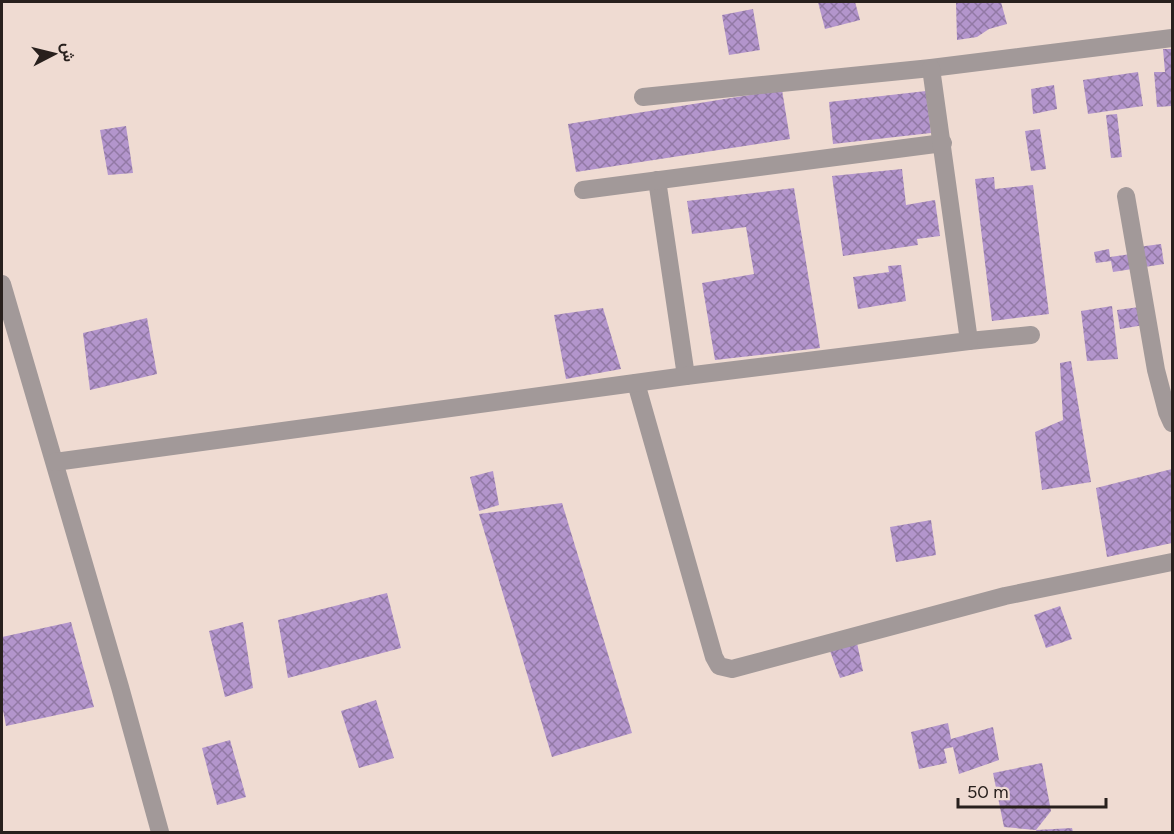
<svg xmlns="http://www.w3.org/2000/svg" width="1174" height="834" font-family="Figtree,Vazirmatn,sans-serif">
	<defs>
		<pattern id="building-cross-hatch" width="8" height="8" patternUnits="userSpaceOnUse" patternTransform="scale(1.5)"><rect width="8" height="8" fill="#b395cc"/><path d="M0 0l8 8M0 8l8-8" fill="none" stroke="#9279a5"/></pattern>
	</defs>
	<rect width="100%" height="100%" fill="#efdbd2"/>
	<g fill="url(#building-cross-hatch)">
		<polygon points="818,2 855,2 860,20 825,29"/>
		<polygon points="956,2 1001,2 1007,24 989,29 977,37 957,40"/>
		<polygon points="753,9 760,50 729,55 722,15"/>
		<polygon points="1163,49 1172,49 1172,106 1157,107 1154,72 1165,72"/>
		<polygon points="1138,72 1143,106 1088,114 1083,80"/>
		<polygon points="1054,85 1057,109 1033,114 1031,89"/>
		<polygon points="782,90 790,139 576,172 568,124"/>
		<polygon points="926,91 931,133 833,144 829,102"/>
		<polygon points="1117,114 1122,157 1111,158 1106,115"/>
		<polygon points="126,126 133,173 108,175 100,130"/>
		<polygon points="1040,129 1046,169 1031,171 1025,131"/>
		<polygon points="902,169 906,205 935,200 940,236 917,239 918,245 843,256 832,176"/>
		<polygon points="994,177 995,189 1033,185 1049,314 992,321 975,179"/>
		<polygon points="794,188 820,348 715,360 702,283 754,274 746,227 692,234 687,201"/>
		<polygon points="1161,244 1164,264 1113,272 1111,261 1096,263 1094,252 1109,249 1110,257 1131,254 1130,248"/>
		<polygon points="901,265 906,301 858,309 853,277 889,272 888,266"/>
		<polygon points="1112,306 1118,359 1087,361 1081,311"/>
		<polygon points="1147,306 1150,324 1120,329 1117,310"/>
		<polygon points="603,308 621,369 566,379 554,315"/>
		<polygon points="147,318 157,374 90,390 83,333"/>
		<polygon points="1071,361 1091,482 1042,490 1035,432 1063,420 1060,363"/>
		<polygon points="1172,469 1172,543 1107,557 1096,488"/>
		<polygon points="493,471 499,505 479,511 470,477"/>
		<polygon points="562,503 632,733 552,757 479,514"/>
		<polygon points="931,520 936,555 896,562 890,527"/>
		<polygon points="387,593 401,648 288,678 278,620"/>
		<polygon points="1060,606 1072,639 1046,648 1034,615"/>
		<polygon points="71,622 94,707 6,726 2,705 2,637"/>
		<polygon points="243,622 253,688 225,697 209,631"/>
		<polygon points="857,643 863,671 840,678 830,651"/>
		<polygon points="376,700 394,758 359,768 341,711"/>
		<polygon points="948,723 951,739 993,727 999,760 959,774 953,747 944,749 947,763 919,769 911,732"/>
		<polygon points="230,740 246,797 217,805 202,748"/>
		<polygon points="1042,763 1051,811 1036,830 1004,827 993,773"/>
		<polygon points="1072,828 1073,832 1037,832 1036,830"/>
	</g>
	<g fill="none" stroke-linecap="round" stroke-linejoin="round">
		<g stroke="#a29999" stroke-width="18">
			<polyline points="643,97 931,68 1172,38"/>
			<polyline points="657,180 686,376"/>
			<polyline points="583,190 943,143"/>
			<polyline points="1126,196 1156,370 1167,412 1172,423"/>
			<polyline points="2,284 120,687 160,832"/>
			<polyline points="969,341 1031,335"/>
			<polyline points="636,383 714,657 719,666 732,669 1005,596 1172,562"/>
			<polyline points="55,462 686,376 969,341 931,68"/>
		</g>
	</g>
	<rect width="1174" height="834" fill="none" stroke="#28201d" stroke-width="6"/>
	<g transform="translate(54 54) rotate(83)" stroke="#efdbd2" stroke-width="4.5" paint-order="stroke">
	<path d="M0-4.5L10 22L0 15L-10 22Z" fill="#28201d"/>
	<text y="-9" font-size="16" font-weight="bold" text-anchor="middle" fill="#28201d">ش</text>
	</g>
	<path d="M958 798v9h148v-9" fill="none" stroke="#28201d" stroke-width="3"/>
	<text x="967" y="798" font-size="18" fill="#28201d" stroke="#efdbd2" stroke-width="4.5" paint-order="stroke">50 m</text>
</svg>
